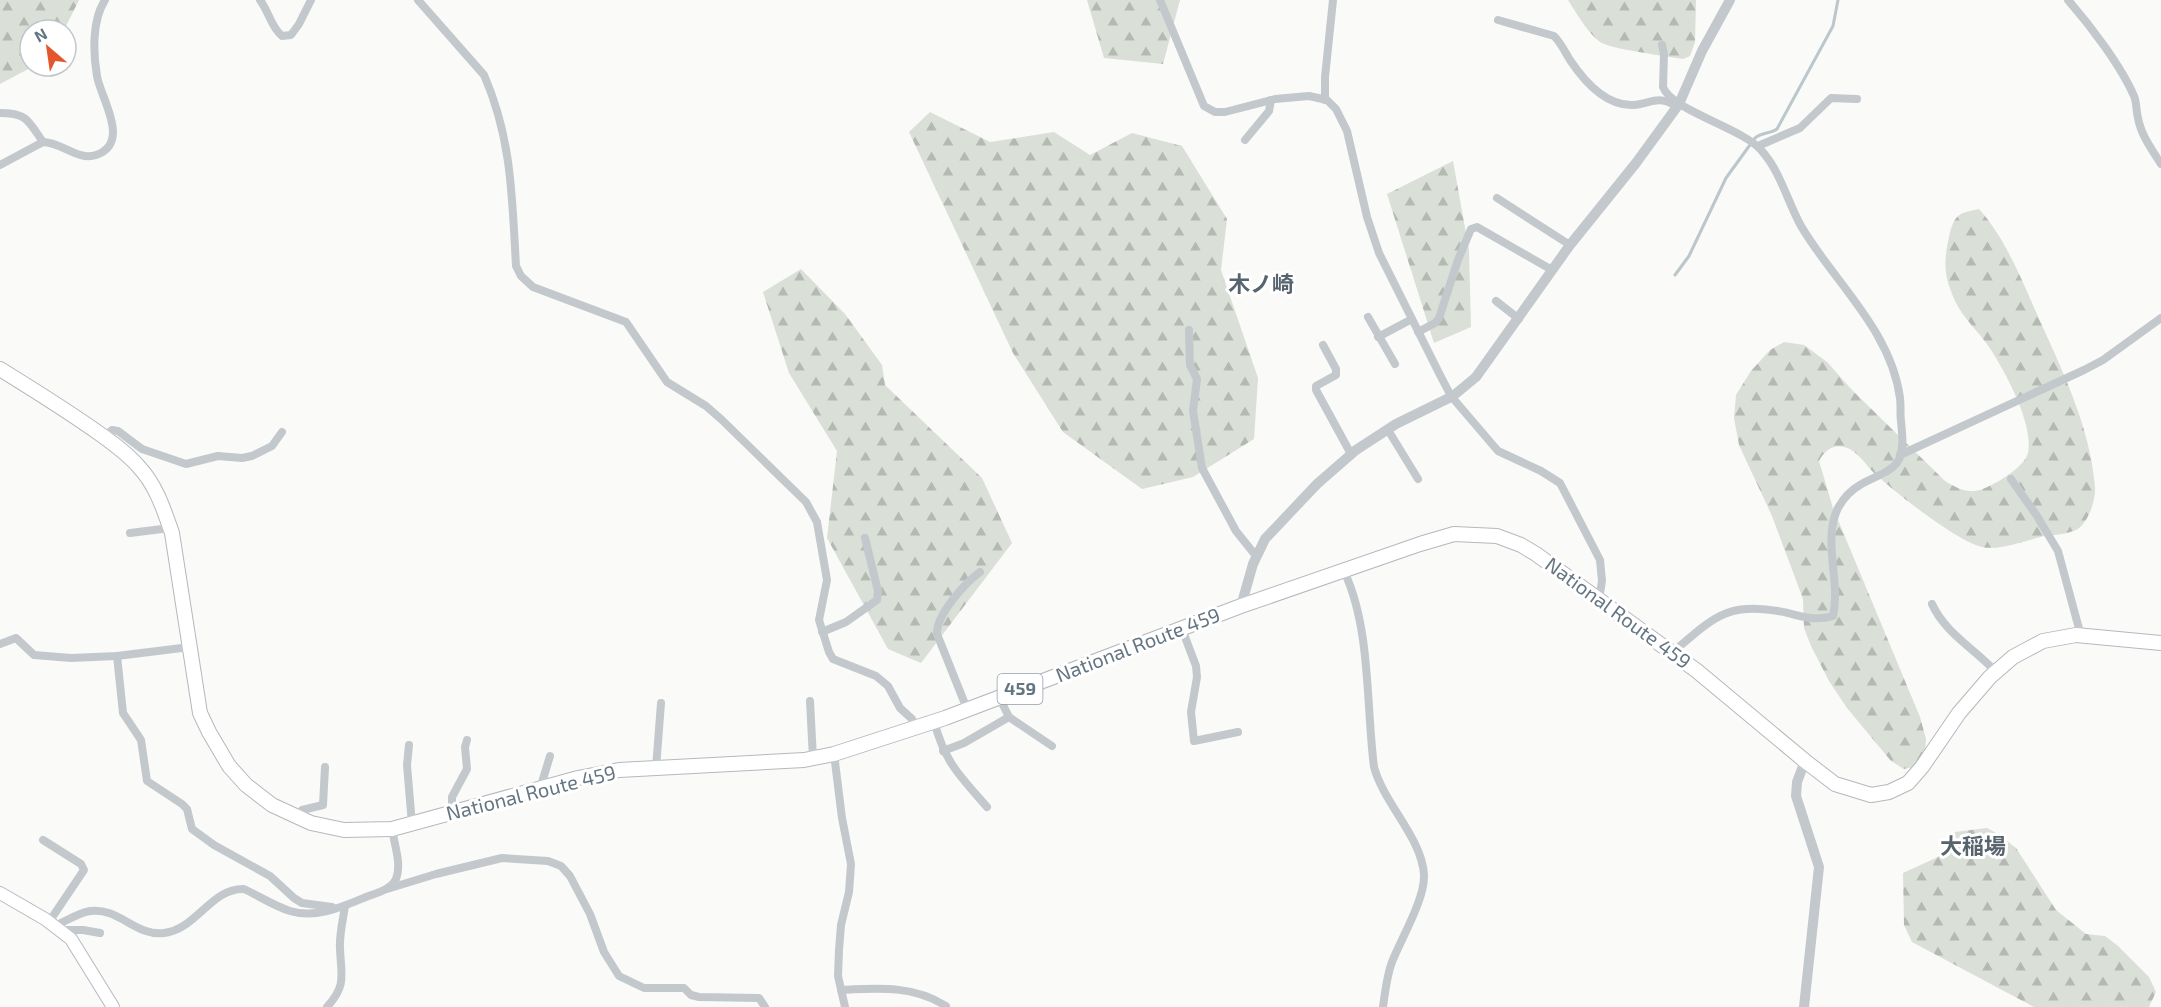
<svg xmlns="http://www.w3.org/2000/svg" width="2161" height="1007" font-family="'Exo 2','Noto Sans JP',sans-serif">
	<defs>
		<pattern id="forest-firs" width="22" height="20" patternUnits="userSpaceOnUse" patternTransform="scale(1.5)"><rect width="22" height="20" fill="#dadfd7"/><path d="M5 1l3.5 6h-7zM16 11l3.5 6h-7z" fill="#b4b9b4"/></pattern>
	</defs>
	<rect width="100%" height="100%" fill="#fafaf8"/>
	<g fill="url(#forest-firs)">
		<polygon points="0,0 79,0 64,30 30,30 30,66 34,66 0,84"/>
		<polygon points="1087,0 1180,0 1163,64 1104,58"/>
		<path d="M 1568,0 L 1696,0 L 1695,42 L 1690,56 L 1683,59 C 1666,56 1610,49 1600,42 C 1587,32 1577,14 1568,0 Z"/>
		<polygon points="930,112 990,142 1054,132 1090,155 1132,133 1182,146 1227,219 1221,270 1258,378 1254,439 1193,477 1142,489 1063,432 1013,353 909,132"/>
		<polygon points="1453,161 1469,250 1471,327 1434,343 1387,194"/>
		<path d="M 1979,209 C 2005,238 2020,276 2036,312 C 2061,368 2090,425 2095,487 C 2096,500 2088,524 2076,530 C 2067,534 2054,535 2044,536 C 2027,540 2000,551 1982,547 C 1955,540 1896,493 1874,473 C 1865,464 1857,450 1844,447 C 1832,444 1824,452 1819,461 L 1833,508 L 1920,717 L 1926,739 L 1925,756 L 1913,767 L 1904,769 L 1891,761 L 1847,708 L 1829,681 L 1811,646 L 1804,628 L 1803,599 L 1772,516 L 1739,445 L 1734,418 L 1736,395 L 1751,371 L 1770,350 L 1784,342 L 1804,345 L 1827,362 L 1853,391 L 1945,481 C 1968,495 1976,494 1999,481 C 2009,475 2025,464 2028,453 C 2034,424 2005,371 1989,347 C 1979,332 1964,319 1956,303 C 1944,277 1943,264 1949,237 C 1954,215 1958,213 1979,209 Z"/>
		<polygon points="801,269 845,314 882,365 885,385 982,478 1012,543 921,663 888,649 827,538 837,451 789,373 763,292"/>
		<polygon points="1987,828 1998,834 2016,848 2056,910 2086,934 2105,936 2118,946 2149,977 2156,992 2149,1007 2034,1007 1912,942 1904,925 1903,873 1938,857 1955,832"/>
	</g>
	<g fill="none" stroke-linecap="round" stroke-linejoin="round">
		<path stroke="#bbc7cb" stroke-width="3" d="M 1675,275 L 1689,256 L 1726,178 L 1755,138 C 1762,132 1770,134 1777,129 L 1833,26 L 1838,0"/>
		<defs>
			<polyline id="secondary" points="0,893 45,919 71,939 113,1007"/>
			<path id="trunk" d="M 0,369 C 34,390 68,411 100,434 C 114,444 128,454 139,467 C 156,485 164,510 172,533 L 200,713 L 209,732 L 229,766 L 246,785 L 272,805 L 311,823 L 344,830 L 392,829 L 578,778 L 619,770 L 804,760 L 834,754 L 945,718 L 1241,606 L 1420,544 L 1454,534 L 1497,536 L 1521,545 L 1536,554 L 1697,671 L 1805,761 L 1835,784 L 1871,795 L 1889,792 L 1908,783 L 1922,767 L 1959,713 L 1990,677 L 2013,657 L 2043,641 L 2076,635 L 2161,643"/>
		</defs>
		<use href="#secondary" stroke="#b3babf" stroke-width="14"/>
		<use href="#trunk" stroke="#b4b9bd" stroke-width="16"/>
		<g stroke="#c3c8cc" stroke-width="8">
			<path d="M 260,0 C 269,12 271,27 282,36 L 291,35 L 299,24 L 311,0"/>
			<path d="M 418,0 L 484,75 C 512,139 512,198 516,266 L 521,276 L 533,287 L 626,322 L 667,382 L 706,406 L 722,420 L 806,502 L 817,522 L 827,580 L 819,620 L 829,652 L 833,659 L 876,676 L 888,686 L 900,708 L 912,719 L 916,727"/>
			<polyline points="1160,0 1204,106 1215,112 1225,112 1275,99 1309,96 1327,100 1336,109 1347,131 1367,217 1379,253 1440,375 1451,396 1498,451 1541,471 1560,483 1600,560 1602,581 1599,600"/>
			<path d="M 2068,0 C 2090,25 2121,66 2134,96 C 2137,103 2136,111 2138,118 C 2141,135 2152,150 2161,164"/>
			<path d="M 1498,20 L 1554,36 C 1561,43 1565,52 1570,60 C 1584,81 1606,106 1633,105 C 1650,104 1657,95 1674,105"/>
			<path d="M 1662,45 L 1664,54 L 1663,87 C 1671,110 1742,128 1761,150 C 1781,172 1787,201 1801,226 C 1834,282 1891,330 1900,398 C 1901,406 1900,414 1901,421 C 1902,433 1904,445 1900,457 C 1895,472 1872,477 1860,485 C 1851,490 1843,499 1838,508 C 1822,541 1841,581 1833,616 C 1817,621 1803,617 1788,613 C 1729,600 1715,616 1673,652"/>
			<polyline points="1325,100 1325,77 1333,0"/>
			<path d="M 0,113 C 28,113 28,121 43,142"/>
			<polyline points="1245,140 1269,111 1271,100"/>
			<polyline points="1758,146 1800,128 1831,98 1857,99"/>
			<path d="M 0,165 L 43,142 C 61,142 78,161 96,155 C 132,143 100,97 97,76 C 93,53 92,20 105,0"/>
			<polyline points="1497,198 1570,245"/>
			<polyline points="1496,301 1519,319"/>
			<polyline points="1368,317 1395,364"/>
			<polyline points="1189,330 1190,365 1197,379 1193,411 1202,468 1236,531 1256,556"/>
			<polyline points="1418,332 1435,323 1439,318 1458,260 1471,229 1477,227 1552,270"/>
			<polyline points="1378,337 1412,319"/>
			<polyline points="1323,345 1336,369 1336,375 1316,386 1316,390 1351,454"/>
			<polyline points="1388,430 1418,479"/>
			<polyline points="104,437 112,430 118,431 142,449 186,464 218,456 242,458 252,456 272,446 282,432"/>
			<polyline points="1900,455 2084,370 2103,360 2161,318"/>
			<polyline points="2011,479 2037,516 2058,551 2081,636"/>
			<polyline points="130,533 170,528"/>
			<path d="M 1344,571 C 1371,628 1366,705 1374,767 C 1384,804 1422,838 1424,875 C 1425,899 1401,939 1392,962 C 1387,975 1385,992 1383,1007"/>
			<path d="M 1932,604 C 1945,633 1975,649 1996,672"/>
			<polyline points="1182,629 1196,666 1197,677 1191,712 1194,741 1238,732"/>
			<polyline points="822,632 846,622 877,600 878,591 865,538"/>
			<polyline points="0,644 16,638 34,655 71,658 117,656 190,647"/>
			<polyline points="117,656 123,713 141,740 147,781 182,804 187,809 192,829 214,845 270,876 294,898 302,903 332,907"/>
			<polyline points="999,697 1009,717 1052,746"/>
			<polyline points="810,701 813,758"/>
			<path d="M 967,709 L 937,634 C 936,615 965,583 980,572"/>
			<path d="M 934,721 C 945,763 960,776 987,807"/>
			<polyline points="409,745 407,765 412,824"/>
			<polyline points="943,751 964,743 1009,717"/>
			<polyline points="834,754 842,818 851,864 849,892 841,925 839,950 838,976 845,1007"/>
			<polyline points="656,768 661,703"/>
			<polyline points="540,789 550,756"/>
			<polyline points="452,812 452,797 467,769 465,747 467,740"/>
			<polyline points="296,817 302,810 323,805 325,767"/>
			<polyline points="43,840 81,864 84,870 49,922"/>
			<polyline points="387,889 436,874 502,858 548,861 561,866 570,876 590,914 604,952 619,976 644,988 684,988 691,995 699,997 759,998 765,1007"/>
			<path d="M 55,926 C 66,921 78,913 90,911 C 118,907 137,937 164,933 C 197,929 211,888 244,889 C 259,896 274,906 290,911 C 315,919 342,907 366,897 C 376,893 391,890 396,879 C 402,865 394,843 392,829"/>
			<polyline points="61,930 83,930 100,933"/>
			<path d="M 841,990 C 878,988 913,985 946,1006"/>
			<path d="M 327,1007 C 347,985 341,975 340,949 C 339,935 343,920 345,906"/>
		</g>
		<g stroke="#c3c8cc" stroke-width="10">
			<polyline points="1241,606 1253,564 1265,539 1317,484 1356,450 1396,424 1453,396 1476,377 1570,245 1636,163 1679,104 1702,51 1730,0"/>
			<polyline points="1804,1007 1819,867 1796,796 1797,782 1805,761"/>
		</g>
		<use href="#secondary" stroke="#fff" stroke-width="12"/>
		<use href="#trunk" stroke="#fff" stroke-width="14"/>
	</g>
	<g text-anchor="middle" stroke-width="6" stroke-linejoin="round" paint-order="stroke">
		<rect fill="#fff" stroke="#939fa8" stroke-width="1.5" x="997.5" y="674" width="45" height="30" rx="4.5"/>
		<g font-size="18" font-weight="bold" fill="#657683">
			<text x="1020" y="695">459</text>
		</g>
		<g font-size="20" fill="#657683" stroke="#fff">
			<text transform="translate(1618 613) rotate(36)" y="7">National Route 459</text>
			<text transform="translate(1138 645) rotate(-21)" y="7">National Route 459</text>
			<text transform="translate(531 793) rotate(-14)" y="7">National Route 459</text>
		</g>
		<g font-size="22" font-weight="bold" fill="#57646e" stroke="#fff">
			<text x="1261" y="292">木ノ崎</text>
			<text x="1973" y="854">大稲場</text>
		</g>
	</g>
	<g transform="translate(48 48) rotate(331)"><circle r="28" fill="#ffffff" stroke="#c1c8cd" stroke-width="1.5"/>
	<path d="M0-4.5L10 22L0 15L-10 22Z" fill="#e4572e"/>
	<text y="-9" font-size="16" font-weight="bold" text-anchor="middle" fill="#657683">N</text>
	</g>
</svg>
